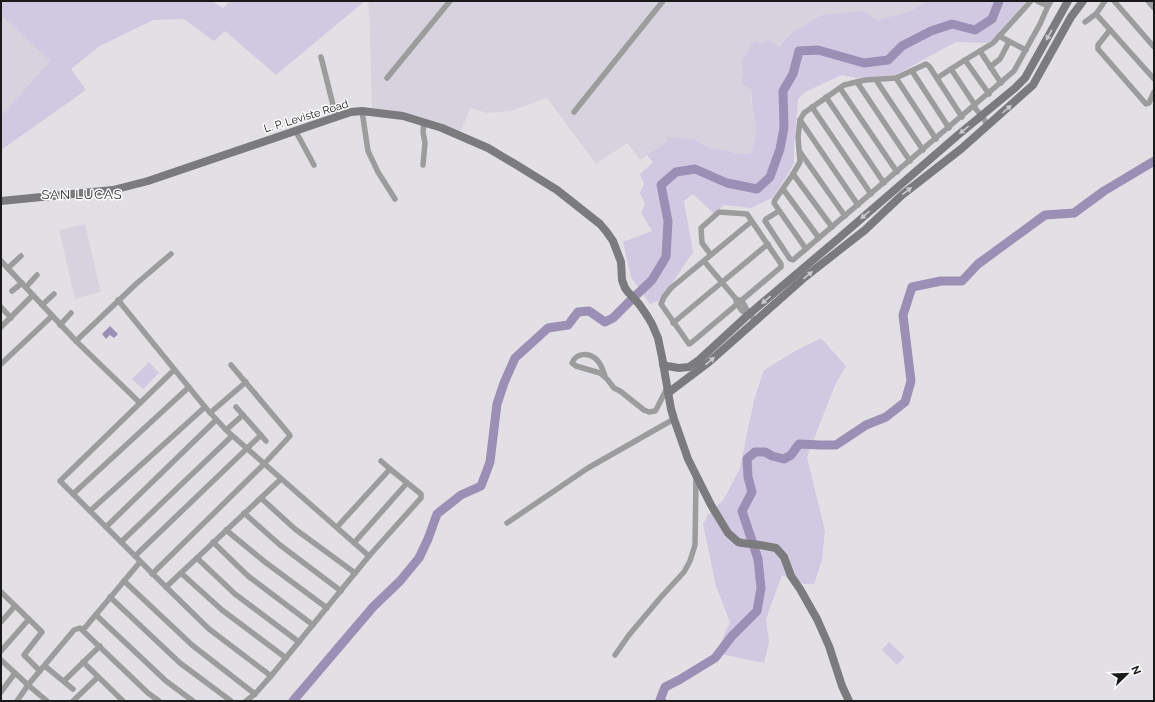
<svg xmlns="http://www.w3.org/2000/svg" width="1155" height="702" font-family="Raleway,sans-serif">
	<rect width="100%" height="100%" fill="#e2e0e4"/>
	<g fill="#d7d3de">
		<polygon points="367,1 925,1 911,11 877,20 863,11 791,33 778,47 741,62 743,73 741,78 743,84 752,91 751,102 756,121 754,147 750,154 736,154 731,151 707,147 694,139 668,137 667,142 640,160 627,143 596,164 547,98 511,111 487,113 470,108 461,131 402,112 372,108 369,8"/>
		<polygon points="1,15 50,61 1,116"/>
		<polygon points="85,224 101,292 75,299 59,230"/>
	</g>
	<g fill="#d1c9e2">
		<polygon points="1,1 212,1 223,8 230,1 365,1 276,75 225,31 214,41 184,19 153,20 100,46 71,69 86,90 1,150 1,116 50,61 1,15"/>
		<path d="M 925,1 L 1025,1 L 1025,3 L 992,40 L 986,43 L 956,42 L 895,75 L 856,78 L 842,75 L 805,92 L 798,99 L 794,147 L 794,163 L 785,179 L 772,198 L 751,208 L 724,205 L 714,214 L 693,194 L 684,201 L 693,252 L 661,300 L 650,304 L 631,277 L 623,242 L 652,231 L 641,213 L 645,204 L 640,193 L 644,184 L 640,174 L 653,162 L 647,155 L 667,142 L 668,137 L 694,139 L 707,147 L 731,151 L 736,154 L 750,154 C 755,145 757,129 755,120 C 753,107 751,104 752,91 L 743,84 L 741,78 L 743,73 L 741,62 L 754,41 L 760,43 L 769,40 L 779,47 L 791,33 L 822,15 L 863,11 L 877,20 L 911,11 Z"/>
		<polygon points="821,338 846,366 835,385 807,457 825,531 822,560 814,584 804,584 782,575 766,619 769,642 764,663 716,653 730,622 716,586 703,524 708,515 724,499 740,468 748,428 755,397 764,370 797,350"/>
		<polygon points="149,362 159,373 143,389 132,379"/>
		<polygon points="889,642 905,657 897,665 882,650"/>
	</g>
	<polygon fill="#9c8fb6" points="110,326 118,334 114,338 110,335 106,339 102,334"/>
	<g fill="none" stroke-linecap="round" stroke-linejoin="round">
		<g stroke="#9c8fb6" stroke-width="9">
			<polyline points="293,701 373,607 400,581 419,558 428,539 437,514 461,495 481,486 490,462 497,404 504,383 515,358 548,328 568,325 578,312 589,311 605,322 613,318 628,303 652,280 666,257 668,221 661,185 676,172 695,169 727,183 757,189 770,177 780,149 784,128 783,91 793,74 799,51 818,50 864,63 888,60 902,46 931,31 952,24 975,30 992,19 999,1"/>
			<polyline points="662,701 660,700 665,687 679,680 715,658 732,636 757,611 761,588 758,559 742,511 752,492 748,477 747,459 755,452 765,452 772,456 784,459 791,455 799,444 820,445 836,445 866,425 886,417 905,402 911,381 903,315 912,287 941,281 962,281 978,264 1045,215 1074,213 1104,191 1154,161"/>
		</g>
		<g stroke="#9c9c9d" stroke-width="5.5">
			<polyline points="1037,1 1048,6"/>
			<polyline points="1114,1 1154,47"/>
			<polyline points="1148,1 1154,8"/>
			<polyline points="1096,14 1154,79"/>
			<polyline points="1085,22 1096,14 1105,1"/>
			<polyline points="1110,30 1098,45 1098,49 1146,104 1149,103 1154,92"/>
			<polyline points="999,36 1026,50"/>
			<polyline points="980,51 1001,83"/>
			<polyline points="321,57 336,117"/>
			<polyline points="965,60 989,94"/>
			<polyline points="990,67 1000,59 1009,42"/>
			<polyline points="951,69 975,105"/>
			<polyline points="912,71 949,128"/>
			<polyline points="387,78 450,1"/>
			<polyline points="896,78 936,139"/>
			<polyline points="937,78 965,60 993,43 1031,1"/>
			<polyline points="876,80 923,150"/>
			<polyline points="857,82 910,161"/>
			<polyline points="840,88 897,172"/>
			<polyline points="826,97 884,183"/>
			<polyline points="812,107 871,194"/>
			<polyline points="974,107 982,116 988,126"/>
			<polyline points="362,111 368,151 378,172 395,199"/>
			<polyline points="574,112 663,1"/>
			<polyline points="800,120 858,205"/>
			<polyline points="295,130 314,165"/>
			<polyline points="800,152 845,216"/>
			<polyline points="423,165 425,143 423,132 424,122"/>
			<polyline points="793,174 832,227"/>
			<polyline points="783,189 819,238"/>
			<polyline points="779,211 766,219 765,221 790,259 793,260 1014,71 1040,24 1048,6 1051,1"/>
			<polyline points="806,249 774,203 775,200 793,174 800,162 798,137 800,120 804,113 844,85 865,80 896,78 926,64 929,66 962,117"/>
			<polyline points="711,255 702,243 701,228 719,212 747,214 781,264 781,267 691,343 689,344 661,304 664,297 671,288 752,221"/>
			<polyline points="1,261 76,341 140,403"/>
			<path d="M 704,261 L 736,299 C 746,302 744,307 749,313 C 751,316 753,318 756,321"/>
			<polyline points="8,268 21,256"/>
			<polyline points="26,287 37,275"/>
			<polyline points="12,291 22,283"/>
			<polyline points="118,300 205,407 226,430 369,556 271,676"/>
			<polyline points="736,301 737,304 742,311 748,312"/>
			<polyline points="42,305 54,294"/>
			<polyline points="1,307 11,318"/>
			<polyline points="673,323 768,244"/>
			<polyline points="60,325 71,313"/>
			<polyline points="1,327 33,295"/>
			<polyline points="76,341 136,284 171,254"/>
			<polyline points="1,364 52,316"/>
			<polyline points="174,370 60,481 166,587 209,629 271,676 255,694 246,701"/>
			<path d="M 605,376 C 603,370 601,363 596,359 C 588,352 576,353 572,363 L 576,366 L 600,373 L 607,379 L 614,388 L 620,391 L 644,410 L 649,412 L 655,411 L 657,408 L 667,388"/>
			<polyline points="236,407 266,441"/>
			<polyline points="210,413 246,382"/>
			<polyline points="226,430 243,415"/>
			<polyline points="381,461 390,469"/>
			<polyline points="73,494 189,387"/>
			<polyline points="261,498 295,529 355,573"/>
			<polyline points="90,511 205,407"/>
			<polyline points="244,513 280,545 341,591"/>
			<polyline points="507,523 588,468 674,419"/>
			<polyline points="106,527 216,420"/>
			<polyline points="337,527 390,469 421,494 421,498 369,556"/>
			<polyline points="226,530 265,562 327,608"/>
			<polyline points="121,542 232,436"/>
			<polyline points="213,542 248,576 313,625"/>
			<polyline points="354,543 407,483"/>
			<polyline points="135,556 261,435"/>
			<polyline points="197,558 235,594 299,642"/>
			<polyline points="181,573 222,610 286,658"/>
			<polyline points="152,574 264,464 290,436 289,434 231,365"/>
			<polyline points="124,581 192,645 255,694"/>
			<polyline points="166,587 281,479"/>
			<polyline points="1,592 42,632 24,655 40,671"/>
			<polyline points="110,597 180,663 231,701"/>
			<polyline points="96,615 166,681 193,701"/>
			<polyline points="1,622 15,606"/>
			<polyline points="83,630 140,562"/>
			<polyline points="1,651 29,619"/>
			<polyline points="615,655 629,635 661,597 684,572 690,561 695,545 696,477"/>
			<polyline points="1,660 28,685 47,701"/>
			<polyline points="83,662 123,701"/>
			<polyline points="45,666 73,689"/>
			<polyline points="64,681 100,646"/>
			<polyline points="1,692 15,673"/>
			<polyline points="17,701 28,685 74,630 80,628 148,693 159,701"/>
			<polyline points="73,701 98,677"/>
		</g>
		<g stroke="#7b7a7d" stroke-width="8">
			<polyline points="1,201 113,190 148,181 336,117 351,112 362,111 370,112 403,116 442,128 488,148 515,164 557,190 600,224 606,231 613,241 621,262 622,280 625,288 628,292 639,304 646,314 652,324 658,338 662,357 671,409 674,419 688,459 711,505 728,533 738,542 742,543 760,545 776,548 784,557 791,576 800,589 817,619 829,646 842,686 849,701"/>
			<polyline points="663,364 667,366 679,368 689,367 699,360 748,315 839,238 958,135 1015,88 1025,78 1068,1"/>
			<polyline points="668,393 709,362 805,277 865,230 902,195 961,149 1033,85 1071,17 1083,1"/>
		</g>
	</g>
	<defs><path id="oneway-solid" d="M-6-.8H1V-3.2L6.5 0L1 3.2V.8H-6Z"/></defs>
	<g fill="#cacacb">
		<use href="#oneway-solid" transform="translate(1049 35) rotate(119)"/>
		<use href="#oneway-solid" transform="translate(1007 109) rotate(-42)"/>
		<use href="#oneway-solid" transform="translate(964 130) rotate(141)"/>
		<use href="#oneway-solid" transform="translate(907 191) rotate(-38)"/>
		<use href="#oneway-solid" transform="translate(865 215) rotate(139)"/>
		<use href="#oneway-solid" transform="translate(808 275) rotate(-39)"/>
		<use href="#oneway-solid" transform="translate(766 300) rotate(139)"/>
		<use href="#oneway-solid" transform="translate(710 361) rotate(-40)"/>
	</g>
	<g text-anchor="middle" stroke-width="3" stroke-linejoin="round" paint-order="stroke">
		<g font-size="11" fill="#19191a" stroke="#fff">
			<text transform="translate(306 116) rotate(-17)" y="4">L. P. Leviste Road</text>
		</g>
		<g font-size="13" letter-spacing="1" fill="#2b2a2d" stroke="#fff">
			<text x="82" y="199">SAN LUCAS</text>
		</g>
	</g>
	<rect width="1155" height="702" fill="none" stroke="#19191a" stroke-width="4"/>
	<g transform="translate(1127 674) rotate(67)" stroke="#ffffff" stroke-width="3" paint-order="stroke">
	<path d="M0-3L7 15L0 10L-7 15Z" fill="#19191a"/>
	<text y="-6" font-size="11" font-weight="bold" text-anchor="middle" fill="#19191a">N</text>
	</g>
</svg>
